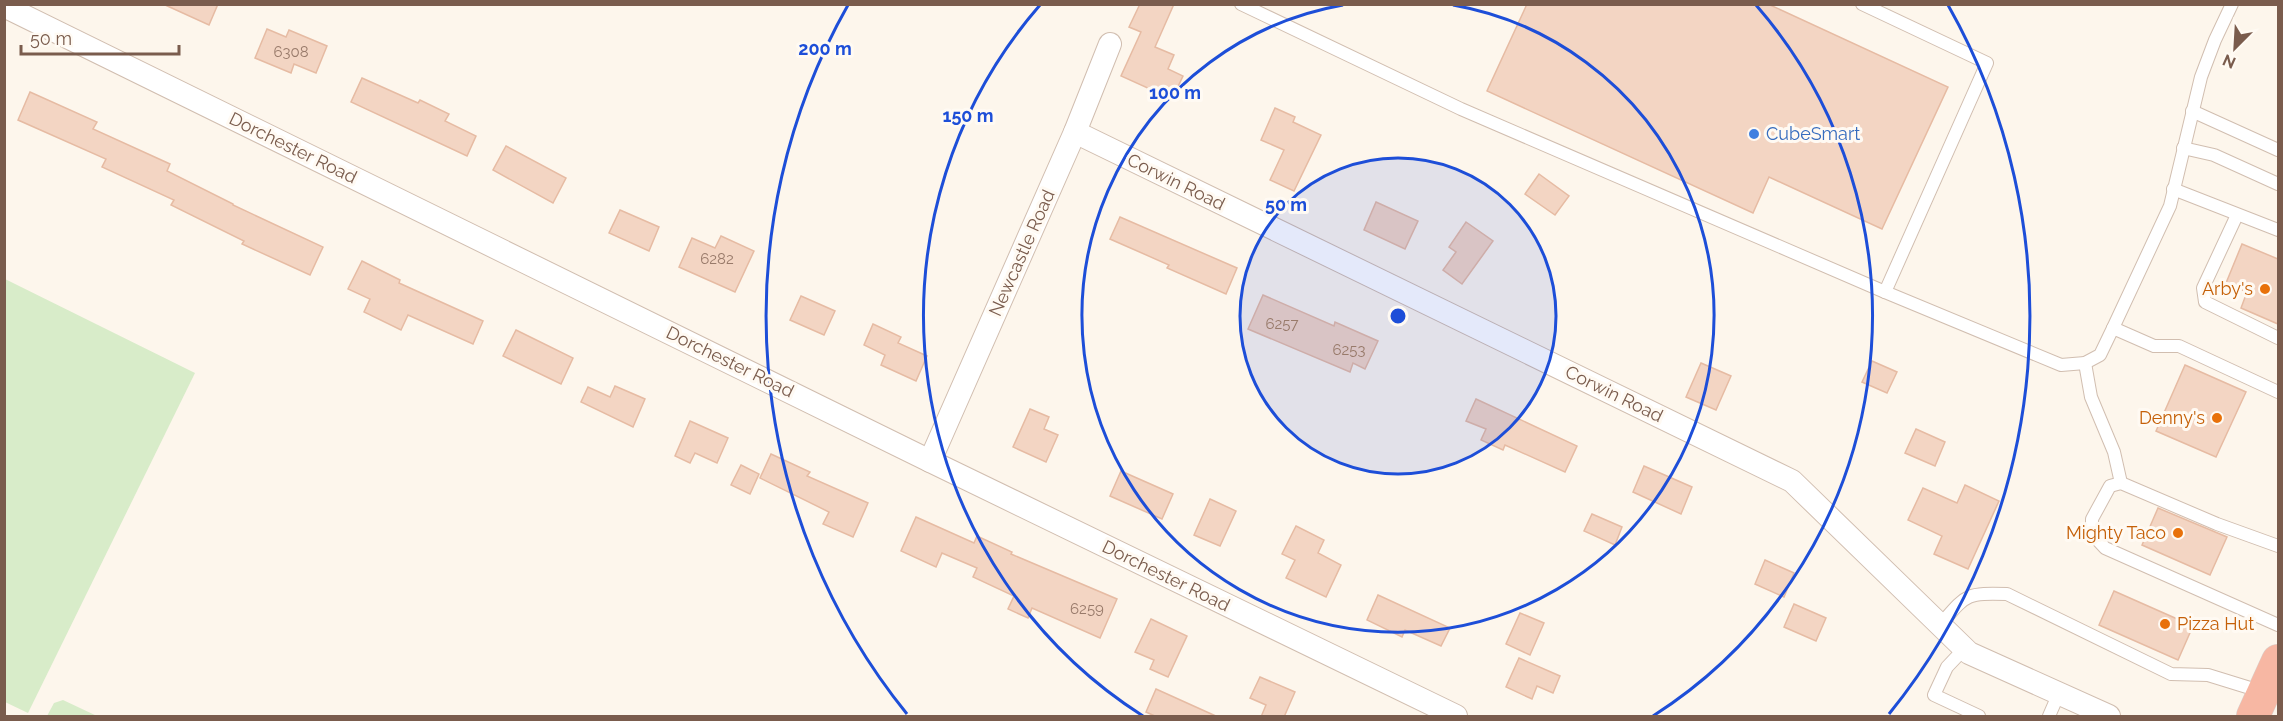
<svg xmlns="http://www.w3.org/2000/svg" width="2283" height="721" font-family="Raleway,sans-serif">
	<rect width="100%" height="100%" fill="#fdf6ec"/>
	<g fill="#d8ecc9">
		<polygon points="5,279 195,373 28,713 5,702"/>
		<polygon points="63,700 97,716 47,716 54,703"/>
	</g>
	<g fill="#f3d5c3" stroke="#e6bba3" stroke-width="1.5">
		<polygon points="163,4 218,4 209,25"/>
		<polygon points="1140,4 1174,4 1155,47 1174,55 1168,69 1183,76 1172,99 1121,76 1141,32 1129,27"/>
		<polygon points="1527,4 1768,4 1948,87 1882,229 1769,177 1753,213 1487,91"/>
		<polygon points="267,29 286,37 289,30 327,46 316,73 294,64 291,73 255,58"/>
		<polygon points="362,78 418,103 420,100 449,114 445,121 476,136 467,156 351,102"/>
		<polygon points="30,92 97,122 93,129 170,164 167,171 233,204 233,205 323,247 310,275 242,244 244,241 171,205 174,200 102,167 106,159 18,120"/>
		<polygon points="1275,108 1295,117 1293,122 1321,135 1294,191 1270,180 1284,150 1261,140"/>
		<polygon points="506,146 566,178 553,203 493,170"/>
		<polygon points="1539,174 1569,196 1555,215 1525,194"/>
		<polygon points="1376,202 1418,221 1405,249 1364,230"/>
		<polygon points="620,210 659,227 649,251 609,233"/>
		<polygon points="1120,217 1237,268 1226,294 1167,268 1169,265 1110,239"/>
		<polygon points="1466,222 1493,241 1462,284 1443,270 1456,252 1449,247"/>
		<polygon points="721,236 754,251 735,292 679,267 692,238 715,248"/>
		<polygon points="2242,244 2278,259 2278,324 2241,308 2247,292 2226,283"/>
		<polygon points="362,261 400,280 399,283 483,321 473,344 408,315 401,330 364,312 370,299 348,289"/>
		<polygon points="1263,295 1334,326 1335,322 1378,341 1365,369 1353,363 1350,372 1248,329"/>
		<polygon points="801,296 835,311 824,335 790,320"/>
		<polygon points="873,324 901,337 898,343 927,356 916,381 881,365 885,355 864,345"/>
		<polygon points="516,330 573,358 561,384 503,356"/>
		<polygon points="1872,361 1897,372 1887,393 1862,382"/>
		<polygon points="1701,363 1731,376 1716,410 1686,397"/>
		<polygon points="2185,365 2246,392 2216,457 2156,431"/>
		<polygon points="615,386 645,399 633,427 581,402 588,387 610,397"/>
		<polygon points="1476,399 1577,446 1565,472 1505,445 1503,450 1481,440 1486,429 1466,421"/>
		<polygon points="1030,409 1049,417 1044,429 1058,435 1046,462 1013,447"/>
		<polygon points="690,421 728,438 717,463 695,453 690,463 675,456"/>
		<polygon points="1916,429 1945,442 1935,466 1905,453"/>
		<polygon points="771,454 810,472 807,476 868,503 853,537 823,524 829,512 760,478"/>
		<polygon points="741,465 759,474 750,494 731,485"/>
		<polygon points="1644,466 1692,487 1681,514 1633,492"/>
		<polygon points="1121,471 1173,494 1162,519 1110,496"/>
		<polygon points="1965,485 1999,501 1968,569 1934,554 1942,536 1908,520 1923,488 1957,503"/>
		<polygon points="1210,499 1236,511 1220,546 1194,535"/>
		<polygon points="2158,508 2227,537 2210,575 2142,545"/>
		<polygon points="1592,514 1622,527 1615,545 1584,531"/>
		<polygon points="916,517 974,543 977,536 1012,552 1011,554 1117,599 1100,638 1032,608 1028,618 1008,609 1014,596 973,577 977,568 942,553 936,567 901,551"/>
		<polygon points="1296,526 1324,540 1318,553 1341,565 1326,597 1286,578 1295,560 1282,554"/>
		<polygon points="1765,560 1794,573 1784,597 1755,584"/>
		<polygon points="2114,591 2193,626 2178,660 2099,625"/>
		<polygon points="1378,595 1450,628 1441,646 1405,630 1402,637 1367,620"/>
		<polygon points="1794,604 1826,618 1816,641 1784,627"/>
		<polygon points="1520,613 1544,623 1530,655 1506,644"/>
		<polygon points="1151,619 1187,636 1168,677 1150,669 1154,660 1135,652"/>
		<polygon points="1519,658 1560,676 1553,693 1537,686 1532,699 1506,687"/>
		<polygon points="1260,677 1295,692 1284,717 1261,717 1266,705 1250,698"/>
		<polygon points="1156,689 1218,717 1157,717 1146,712"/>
	</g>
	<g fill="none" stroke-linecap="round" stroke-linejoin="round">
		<defs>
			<g id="lane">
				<polyline points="1241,4 1461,109 1885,292 2061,365 2085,363 2100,355 2113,328 2170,206 2201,77 2215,40 2232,4"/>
				<polyline points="1862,4 1987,63 1885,292"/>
				<polyline points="2192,111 2278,150"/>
				<polyline points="2183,148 2214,155 2278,184"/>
				<polyline points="2173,189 2278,230"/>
				<polyline points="2237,215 2203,288 2205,302 2278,338"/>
				<polyline points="2113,328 2154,346 2179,346 2278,392"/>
				<polyline points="2085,363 2091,397 2114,452 2121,483"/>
				<polyline points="2278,546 2217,524 2121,483 2110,486 2092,519 2092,534 2105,548 2278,625"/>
				<path d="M 1940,625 C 1967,594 1965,593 2007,594 L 2171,674 L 2208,675 L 2263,692"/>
				<polyline points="1965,648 1947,667 1934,695 1979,716"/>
				<polyline points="2049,716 2059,693"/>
			</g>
			<g id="street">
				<polyline points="4,6 930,461 1456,716"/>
				<polyline points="1075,132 1792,481 1969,653 2109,716"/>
				<polyline points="930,461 1075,132 1110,44"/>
			</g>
			<polyline id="highway" points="2253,716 2278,661"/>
		</defs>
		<use href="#lane" stroke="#d1beb0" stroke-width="14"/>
		<use href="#street" stroke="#d1beb0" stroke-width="24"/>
		<use href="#highway" stroke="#dad1cd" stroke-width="34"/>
		<use href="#lane" stroke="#fff" stroke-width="12"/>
		<use href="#street" stroke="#fff" stroke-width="22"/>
		<use href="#highway" stroke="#f7b7a3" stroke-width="33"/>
	</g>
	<circle cx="1398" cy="316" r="158" fill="#1d4ed8" fill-opacity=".12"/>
	<g fill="none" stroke="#1d4ed8" stroke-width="3">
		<circle cx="1398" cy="316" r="158"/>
		<path d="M1453 5A316 316 0 1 1 1343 5"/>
		<path d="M1143 716A474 474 0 0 1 1040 5M1756 5A474 474 0 0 1 1653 716"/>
		<path d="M907 714A632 632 0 0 1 848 5M1948 5A632 632 0 0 1 1889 714"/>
	</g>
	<circle fill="#3f7fe0" stroke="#fffaf3" stroke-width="2" cx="1754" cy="134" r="6"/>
	<g fill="#e8710a" stroke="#fffaf3" stroke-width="2">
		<circle cx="2265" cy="289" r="6"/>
		<circle cx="2217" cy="418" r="6"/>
		<circle cx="2178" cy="533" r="6"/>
		<circle cx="2165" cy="624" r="6"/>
	</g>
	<g text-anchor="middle" stroke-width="6" stroke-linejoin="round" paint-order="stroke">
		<g font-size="15" fill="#987a6a">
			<text x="291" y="57">6308</text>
			<text x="717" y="264">6282</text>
			<text x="1282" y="329">6257</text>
			<text x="1349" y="355">6253</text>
			<text x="1087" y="614">6259</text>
		</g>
		<g font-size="18" fill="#366cbe" stroke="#fffaf3" text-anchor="start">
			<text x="1766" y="140">CubeSmart</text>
		</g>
		<g font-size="18" fill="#7a5c4d" stroke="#fffaf3">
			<text transform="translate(293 148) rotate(26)" y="6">Dorchester Road</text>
			<text transform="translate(1176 182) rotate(26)" y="6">Corwin Road</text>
			<text transform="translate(1022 253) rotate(-66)" y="6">Newcastle Road</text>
			<text transform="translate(730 362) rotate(26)" y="6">Dorchester Road</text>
			<text transform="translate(1614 394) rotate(26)" y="6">Corwin Road</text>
			<text transform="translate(1166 576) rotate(26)" y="6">Dorchester Road</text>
		</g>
		<g font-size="18" fill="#c56008" stroke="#fffaf3" text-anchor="end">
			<text x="2253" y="295">Arby's</text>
			<text x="2205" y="424">Denny's</text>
			<text x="2166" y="539">Mighty Taco</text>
			<text x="2177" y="630" text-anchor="start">Pizza Hut</text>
		</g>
	</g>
	<circle cx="1398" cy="316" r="9" fill="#1d4ed8" stroke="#fffaf3" stroke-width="3"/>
	<g font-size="18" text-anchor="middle" font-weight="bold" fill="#1d4ed8" stroke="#fffaf3" stroke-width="6" stroke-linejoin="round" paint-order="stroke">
		<text x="825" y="55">200 m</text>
		<text x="1175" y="99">100 m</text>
		<text x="968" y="122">150 m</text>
		<text x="1286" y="211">50 m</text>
	</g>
	<rect width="2283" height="721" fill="none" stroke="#7a5c4d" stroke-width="12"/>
	<g transform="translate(2235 48) rotate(204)" stroke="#fffaf3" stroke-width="4.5" paint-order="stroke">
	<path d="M0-4.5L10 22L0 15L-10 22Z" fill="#7a5c4d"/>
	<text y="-9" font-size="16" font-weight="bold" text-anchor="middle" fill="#7a5c4d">N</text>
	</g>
	<path d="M21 45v9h158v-9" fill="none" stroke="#7a5c4d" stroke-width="3"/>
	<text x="30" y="45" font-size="18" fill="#7a5c4d" stroke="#fffaf3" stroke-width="4.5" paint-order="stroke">50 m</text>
</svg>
